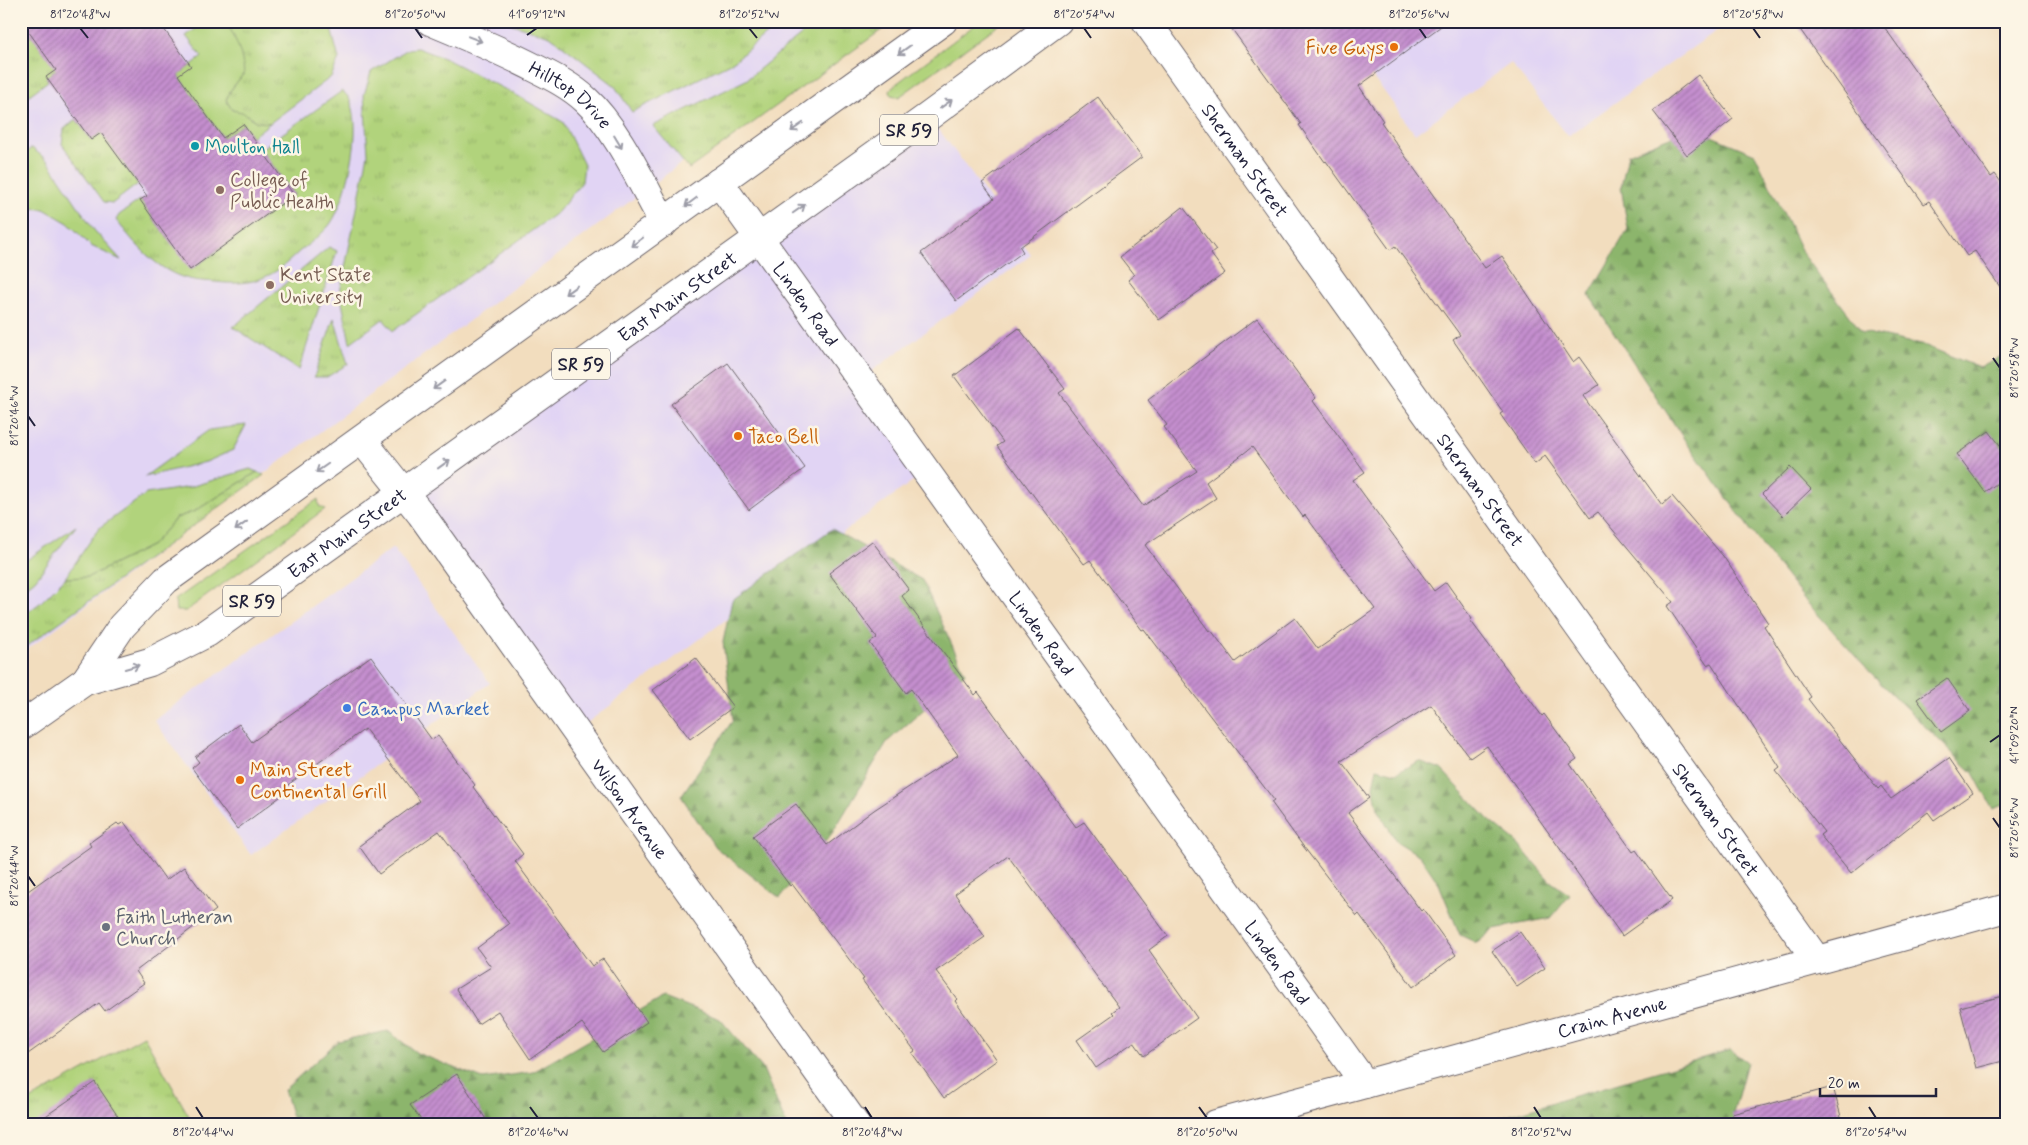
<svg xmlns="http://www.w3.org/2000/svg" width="2028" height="1145" font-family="Mynerve,sans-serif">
	<defs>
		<pattern id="grass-tufts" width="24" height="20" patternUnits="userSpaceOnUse" patternTransform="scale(1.25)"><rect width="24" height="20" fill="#b1d37c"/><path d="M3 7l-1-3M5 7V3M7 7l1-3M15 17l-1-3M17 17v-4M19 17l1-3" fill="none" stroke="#98b56c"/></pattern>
		<pattern id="forest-firs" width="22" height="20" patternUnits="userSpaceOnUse" patternTransform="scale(1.25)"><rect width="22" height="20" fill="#8cb56c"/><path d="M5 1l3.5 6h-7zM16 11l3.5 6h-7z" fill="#72935a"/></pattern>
		<pattern id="building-hatch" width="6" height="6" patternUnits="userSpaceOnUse" patternTransform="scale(1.25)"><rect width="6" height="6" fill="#c58fcf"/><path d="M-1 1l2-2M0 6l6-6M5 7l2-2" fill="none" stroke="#a074a9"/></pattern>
	</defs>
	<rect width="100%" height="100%" fill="#fcf5e5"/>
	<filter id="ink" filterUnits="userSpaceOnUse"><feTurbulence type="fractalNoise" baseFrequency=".02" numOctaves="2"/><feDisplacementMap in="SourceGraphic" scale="10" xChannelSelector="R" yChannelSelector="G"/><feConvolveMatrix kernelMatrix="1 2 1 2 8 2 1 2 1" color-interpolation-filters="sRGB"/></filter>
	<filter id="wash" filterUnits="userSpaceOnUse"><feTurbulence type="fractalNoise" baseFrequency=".0096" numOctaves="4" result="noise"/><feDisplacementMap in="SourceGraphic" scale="20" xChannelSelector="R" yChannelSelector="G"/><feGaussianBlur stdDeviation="1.12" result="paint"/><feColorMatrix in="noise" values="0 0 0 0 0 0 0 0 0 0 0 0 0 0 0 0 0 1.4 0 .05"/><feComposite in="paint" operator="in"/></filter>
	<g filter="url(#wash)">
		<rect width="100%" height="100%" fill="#f2ddbe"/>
		<g fill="#e1d4f4">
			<polygon points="21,21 878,21 761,104 21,654"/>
			<polygon points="1333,21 1730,21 1568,136 1511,63 1415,134"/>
			<polygon points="929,116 1031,255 861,379 926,471 576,731 404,493"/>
			<polygon points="393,548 490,683 251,855 154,720"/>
		</g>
		<g fill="url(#grass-tufts)" stroke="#6a7a5c">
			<polygon points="226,21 329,21 339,59 331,77 270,123 257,122 248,115 232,110 226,100 230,91 244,73"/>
			<polygon points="503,21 782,21 734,61 632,112 614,85 550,36"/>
			<polygon points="818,21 894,21 689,169 653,126 746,80"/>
			<polygon points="21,22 32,37 46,27 70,60 46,77 48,81 28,96 21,86"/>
			<polygon points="417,48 446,59 518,96 563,122 584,165 582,182 558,212 393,331 383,319 350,343 340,292 368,154 364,95 371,72 408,49"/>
			<path d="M 342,91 C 370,108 347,200 331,223 C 323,234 311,242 300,251 C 290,260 279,271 267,276 C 251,284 233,284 215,282 C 206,281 197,281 189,279 C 158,272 135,244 116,220 L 119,215 L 140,200 L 191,270 L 294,195 L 261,149 Z"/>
			<polygon points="76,119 91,140 114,123 125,166 138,184 113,203 104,202 62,144 64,129"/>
			<polygon points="329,247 337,251 299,370 233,327"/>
			<polygon points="334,318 348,364 327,377 314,377"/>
			<polygon points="257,472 264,475 21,650 21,617 40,603 65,578 88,577 152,545 176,518 195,511"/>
			<polygon points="144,1036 191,1120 186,1124 21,1124 21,1105"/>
		</g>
		<g fill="url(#forest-firs)" stroke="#576c54">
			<polygon points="1692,128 1755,154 1803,254 1862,332 1926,346 1980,368 2007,353 2007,804 1993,809 1973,773 1874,677 1805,600 1766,551 1686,442 1589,295 1628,229 1621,187 1628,154"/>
			<polygon points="832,529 922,580 965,673 887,742 833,832 780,898 715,847 681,796 733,720 723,642 732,600"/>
			<polygon points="1419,761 1441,769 1489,820 1515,841 1550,881 1570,895 1551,918 1494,929 1477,943 1460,935 1439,884 1420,856 1396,841 1378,809 1373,786 1377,768 1396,773"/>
			<polygon points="663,997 720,1019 763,1069 786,1124 294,1124 284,1090 338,1041 388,1031 417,1053 483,1079 533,1072"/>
			<polygon points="1730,1050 1747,1062 1733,1114 1737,1124 1480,1124"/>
		</g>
		<g fill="#b1d37c" stroke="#6a7a5c">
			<path d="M 206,21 L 226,21 C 236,39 242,53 244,73 L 230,91 L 226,100 L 232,110 L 242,112 L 257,122 L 270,123 L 252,137 L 243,124 L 223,138 L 178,75 L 202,57 L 186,36 Z"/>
			<polygon points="980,21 1004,21 899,97 891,95 890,91 892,87"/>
			<polygon points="32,148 48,161 94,230 121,260 91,246 68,223 44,209 21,208 21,155"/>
			<polygon points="246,425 233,450 206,462 144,477 209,430"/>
			<polygon points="250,469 257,472 195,511 176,518 152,545 88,577 65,578 99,528 146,494 190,487"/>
			<polygon points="318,499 319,506 325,509 186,611 176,611 175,600"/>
			<polygon points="76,526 35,580 21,591 21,564"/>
		</g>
		<g id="blocks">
			<g fill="url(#building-hatch)" fill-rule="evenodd">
				<polygon points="21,21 158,21 191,66 178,75 223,138 243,124 294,195 190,270 140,200 147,196 101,133 91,140 46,77 56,70"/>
				<polygon points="1226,21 1448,21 1359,86 1383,121 1381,122 1485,268 1502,256 1573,362 1579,357 1599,385 1583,396 1662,505 1672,496 1723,556 1768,623 1764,626 1811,697 1808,699 1878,789 1881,786 1891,799 1949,758 1973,793 1934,820 1928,812 1851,873 1820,835 1824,832 1776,771 1780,768 1711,663 1707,665 1667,606 1673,602 1598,512 1590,518 1545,456 1535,464 1500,414 1503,412 1453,340 1460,335 1395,246 1390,250 1326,161 1325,162 1299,125 1301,124"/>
				<polygon points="1794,21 1880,21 1991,177 1995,174 2007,190 2007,297 1975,251 1967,256 1929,201 1924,204"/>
				<polygon points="1698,75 1733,119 1687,155 1653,111"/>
				<polygon points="1098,97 1142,157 1020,247 1023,252 956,301 921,253 994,199 982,183"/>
				<polygon points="1183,207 1216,250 1211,254 1225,273 1159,320 1128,280 1134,275 1120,257"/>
				<path d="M 1257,318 L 1316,398 L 1313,401 L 1365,472 L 1353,480 L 1434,591 L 1446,582 L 1472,619 L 1470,620 L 1542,716 L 1544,714 L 1577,759 L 1570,764 L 1633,852 L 1636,850 L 1672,900 L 1622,936 L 1487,746 L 1470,758 L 1431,705 L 1341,761 L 1369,798 L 1348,813 L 1421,911 L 1423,909 L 1456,955 L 1413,987 L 1359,914 L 1357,916 L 1303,846 L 1271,802 L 1274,800 L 1144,629 L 1142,630 L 1090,560 L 1084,564 L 997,446 L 1003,442 L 954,376 L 1019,328 L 1065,389 L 1059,393 L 1143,506 L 1197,471 L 1164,427 L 1167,425 L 1148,400 ZM 1252,447 L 1303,517 L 1305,515 L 1375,609 L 1318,649 L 1295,618 L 1235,662 L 1211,630 L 1209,631 L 1145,545 L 1216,498 L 1206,482 Z"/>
				<polygon points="728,363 805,468 749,510 671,404"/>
				<polygon points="1989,431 2007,454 2007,476 1985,492 1957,454"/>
				<polygon points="1790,467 1811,489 1783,516 1762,494"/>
				<polygon points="872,541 909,590 902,596 975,695 978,692 1076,827 1084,822 1168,936 1149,950 1197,1018 1144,1056 1134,1042 1096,1068 1077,1040 1114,1014 1112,1012 1119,1007 1008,856 955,894 985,937 936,971 957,999 955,1001 997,1060 944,1098 912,1053 915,1051 862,980 864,979 792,884 790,886 753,836 796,804 827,845 874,810 958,755 911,689 906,693 870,643 877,638 829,573"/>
				<polygon points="371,656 432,740 438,736 475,785 473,787 523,854 515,861 592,966 603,959 647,1022 603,1052 582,1023 530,1059 498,1011 478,1024 456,989 491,967 477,948 509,924 439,831 379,874 359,846 420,801 365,729 285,787 288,791 237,829 192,768 199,762 195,757 239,724 252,742"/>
				<polygon points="696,658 733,707 690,739 653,690"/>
				<polygon points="1947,678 1970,711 1941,732 1917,699"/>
				<polygon points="124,822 166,880 184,867 216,910 136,971 144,983 105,1011 99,1003 21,1059 21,896 91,846 89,843 117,823 119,825"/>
				<polygon points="1520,932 1545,968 1517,987 1492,951"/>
				<polygon points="2007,995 2007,1060 1976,1068 1960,1007"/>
				<polygon points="457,1074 489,1124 424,1124 410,1105"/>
				<polygon points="95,1082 123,1124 34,1124"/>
				<polygon points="1833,1087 1843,1124 1734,1124 1732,1114"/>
			</g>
		</g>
	</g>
	<g filter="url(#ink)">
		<use href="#blocks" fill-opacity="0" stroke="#6b6369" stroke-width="1"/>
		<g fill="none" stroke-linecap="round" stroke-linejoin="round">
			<defs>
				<g id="minor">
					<path id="s1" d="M 430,21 C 466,36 500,50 535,68 C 553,77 571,86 586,100 C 617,128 643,186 664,223"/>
					<path id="s2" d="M 1146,21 L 1816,959"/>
					<path id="s3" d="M 719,182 L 1365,1084"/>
					<path id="s4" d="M 362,440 L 421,514 L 855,1124"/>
					<path id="s5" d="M 1216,1124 L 1365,1084 L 2007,908"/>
				</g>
				<g id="primary">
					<polyline points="85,681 122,626 166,580 943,21"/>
					<path id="s6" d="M 21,726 L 85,681 L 150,662 L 207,633 L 929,116 L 1058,21"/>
				</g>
			</defs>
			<use href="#minor" stroke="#6b6369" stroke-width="30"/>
			<use href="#primary" stroke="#6b6369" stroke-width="30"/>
			<use href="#minor" stroke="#fff" stroke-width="28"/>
			<use href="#primary" stroke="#fff" stroke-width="28"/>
		</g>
		<defs><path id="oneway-shaft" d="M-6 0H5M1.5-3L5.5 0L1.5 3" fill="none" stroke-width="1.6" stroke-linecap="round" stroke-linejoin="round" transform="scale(1.25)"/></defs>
		<g stroke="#9c9ca7">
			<use href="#oneway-shaft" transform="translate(475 39) rotate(21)"/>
			<use href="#oneway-shaft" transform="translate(904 50) rotate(144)"/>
			<use href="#oneway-shaft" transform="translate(946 104) rotate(-36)"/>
			<use href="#oneway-shaft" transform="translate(797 127) rotate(145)"/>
			<use href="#oneway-shaft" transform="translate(618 142) rotate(59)"/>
			<use href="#oneway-shaft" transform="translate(691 202) rotate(143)"/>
			<use href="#oneway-shaft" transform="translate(799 209) rotate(-35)"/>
			<use href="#oneway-shaft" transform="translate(637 242) rotate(144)"/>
			<use href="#oneway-shaft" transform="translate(571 290) rotate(144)"/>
			<use href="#oneway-shaft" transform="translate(439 385) rotate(144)"/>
			<use href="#oneway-shaft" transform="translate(444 464) rotate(-36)"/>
			<use href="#oneway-shaft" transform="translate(322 468) rotate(145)"/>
			<use href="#oneway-shaft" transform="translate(241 526) rotate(144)"/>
			<use href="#oneway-shaft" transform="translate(132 667) rotate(-16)"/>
		</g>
	</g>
	<path fill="none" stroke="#22223b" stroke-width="2" d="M 80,28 L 88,38M 415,28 L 422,38M 749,28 L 757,38M 1084,28 L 1091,38M 1419,28 L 1426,38M 1753,28 L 1760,38M 527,35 L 537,28M 1993,358 L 2000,368M 28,416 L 35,426M 1990,742 L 2000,735M 1993,818 L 2000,828M 28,876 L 35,886M 196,1107 L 203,1118M 530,1107 L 538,1118M 865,1107 L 872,1118M 1199,1107 L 1207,1118M 1534,1107 L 1541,1118M 1869,1107 L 1876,1118"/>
	<g fill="#e8710a" stroke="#fcf5e5" stroke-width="2">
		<circle cx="1394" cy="47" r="5"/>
		<circle cx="738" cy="436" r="5"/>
		<circle cx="240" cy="780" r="5"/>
	</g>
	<circle fill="#0f9aa8" stroke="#fcf5e5" stroke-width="2" cx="195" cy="146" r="5"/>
	<g fill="#8d6e63" stroke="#fcf5e5" stroke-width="2">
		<circle cx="220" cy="190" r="5"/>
		<circle cx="270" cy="285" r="5"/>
	</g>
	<circle fill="#3f7fe0" stroke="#fcf5e5" stroke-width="2" cx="347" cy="708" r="5"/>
	<circle fill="#6b7280" stroke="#fcf5e5" stroke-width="2" cx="106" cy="927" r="5"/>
	<g text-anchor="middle" stroke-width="5" stroke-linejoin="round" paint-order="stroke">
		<g fill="#fcf5e5" stroke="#63616e" stroke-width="1">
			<rect x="880" y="114.5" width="58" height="31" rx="4"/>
			<rect x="552" y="348.5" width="58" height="31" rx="4"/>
			<rect x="223" y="585.5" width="58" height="31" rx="4"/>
		</g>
		<g font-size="18" font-weight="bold" fill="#22223b">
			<text x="909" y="136">SR 59</text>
			<text x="581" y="370">SR 59</text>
			<text x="252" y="607">SR 59</text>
		</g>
		<g font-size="19" fill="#c56008" stroke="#fcf5e5" text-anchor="start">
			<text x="1384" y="54" text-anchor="end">Five Guys</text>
			<text x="748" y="443">Taco Bell</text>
			<text x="250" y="776">Main Street<tspan x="250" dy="22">Continental Grill</tspan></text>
		</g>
		<g font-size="19" fill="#22223b" stroke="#fcf5e5">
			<text dy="7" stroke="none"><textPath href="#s1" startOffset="160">Hilltop Drive</textPath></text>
			<text dy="7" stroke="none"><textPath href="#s2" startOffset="171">Sherman Street</textPath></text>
			<text dy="7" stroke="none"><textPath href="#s6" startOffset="788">East Main Street</textPath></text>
			<text dy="7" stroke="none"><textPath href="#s3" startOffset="150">Linden Road</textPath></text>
			<text dy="7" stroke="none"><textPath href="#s2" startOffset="576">Sherman Street</textPath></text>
			<text dy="7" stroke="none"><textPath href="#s6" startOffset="382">East Main Street</textPath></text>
			<text dy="7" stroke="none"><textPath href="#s3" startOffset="555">Linden Road</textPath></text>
			<text dy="7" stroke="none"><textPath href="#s4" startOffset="456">Wilson Avenue</textPath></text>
			<text dy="7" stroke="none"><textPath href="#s2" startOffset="981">Sherman Street</textPath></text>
			<text dy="7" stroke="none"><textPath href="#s3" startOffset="960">Linden Road</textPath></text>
			<text dy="7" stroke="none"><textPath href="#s5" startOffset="410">Crain Avenue</textPath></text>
		</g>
		<g font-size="19" fill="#0d838f" stroke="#fcf5e5" text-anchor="start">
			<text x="205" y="153">Moulton Hall</text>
		</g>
		<g font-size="19" fill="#785e54" stroke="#fcf5e5" text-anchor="start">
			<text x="230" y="186">College of<tspan x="230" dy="22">Public Health</tspan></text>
			<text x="280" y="281">Kent State<tspan x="280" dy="22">University</tspan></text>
		</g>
		<g font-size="19" fill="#366cbe" stroke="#fcf5e5" text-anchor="start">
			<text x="357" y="715">Campus Market</text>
		</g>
		<g font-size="19" fill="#5b616d" stroke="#fcf5e5" text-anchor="start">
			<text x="116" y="923">Faith Lutheran<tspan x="116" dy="22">Church</tspan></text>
		</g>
	</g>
	<rect width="2028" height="1145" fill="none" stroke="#fcf5e5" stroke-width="55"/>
	<path d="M1820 1088v8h116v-8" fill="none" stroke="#22223b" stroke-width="2.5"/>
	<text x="1828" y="1088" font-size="15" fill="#22223b" stroke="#fcf5e5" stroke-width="4" paint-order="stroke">20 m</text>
	<rect x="28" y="28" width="1972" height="1090" fill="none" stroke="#22223b" stroke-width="2"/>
	<g font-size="12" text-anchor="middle" fill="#22223b">
		<text x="80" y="18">81°20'48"W</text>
		<text x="415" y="18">81°20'50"W</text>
		<text x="537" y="18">41°09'12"N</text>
		<text x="749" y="18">81°20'52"W</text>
		<text x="1084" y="18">81°20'54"W</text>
		<text x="1419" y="18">81°20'56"W</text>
		<text x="1753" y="18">81°20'58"W</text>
		<text transform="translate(2014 368) rotate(-90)" y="4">81°20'58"W</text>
		<text transform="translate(14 416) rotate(-90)" y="4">81°20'46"W</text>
		<text transform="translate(2014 735) rotate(-90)" y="4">41°09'20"N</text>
		<text transform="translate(2014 828) rotate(-90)" y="4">81°20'56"W</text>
		<text transform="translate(14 876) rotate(-90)" y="4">81°20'44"W</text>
		<text x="203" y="1136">81°20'44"W</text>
		<text x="538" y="1136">81°20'46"W</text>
		<text x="872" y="1136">81°20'48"W</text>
		<text x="1207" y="1136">81°20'50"W</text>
		<text x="1541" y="1136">81°20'52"W</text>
		<text x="1876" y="1136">81°20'54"W</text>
	</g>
</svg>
